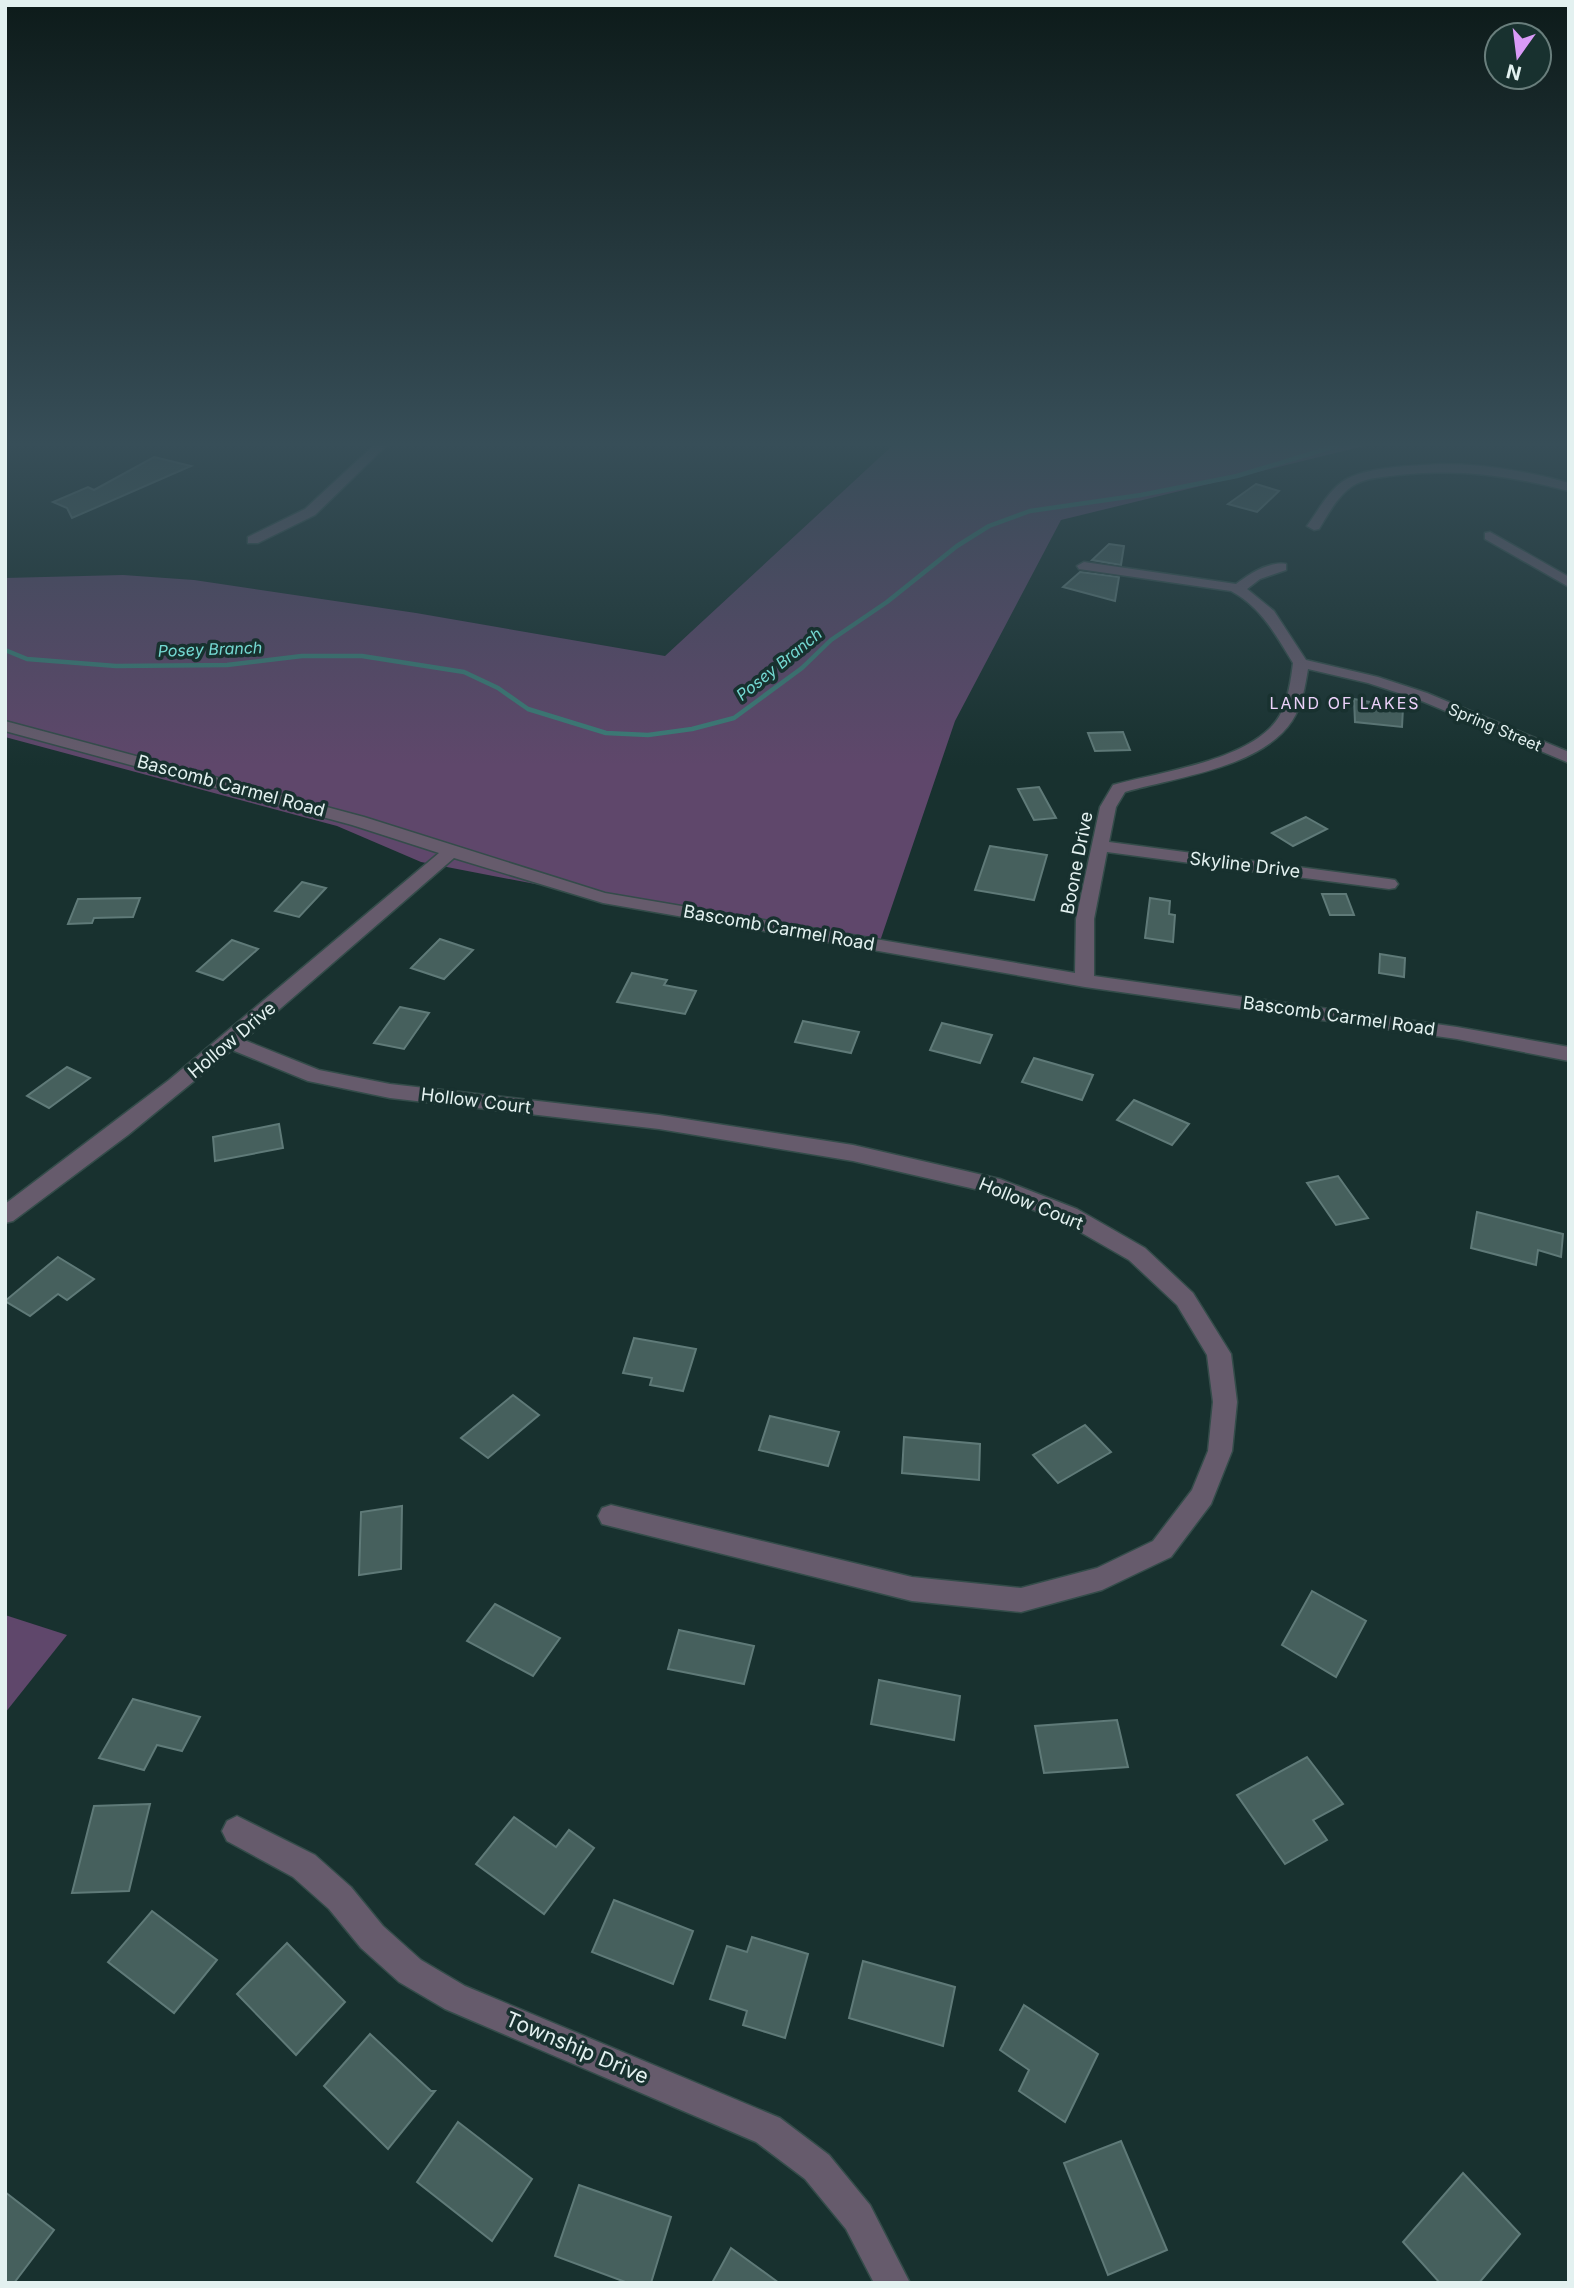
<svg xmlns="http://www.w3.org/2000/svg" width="1574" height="2288" font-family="Inter,sans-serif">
	<rect width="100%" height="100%" fill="#18312f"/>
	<g fill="#5f476b">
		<polygon points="892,446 1364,446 1061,520 955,721 877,950 421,862 337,826 5,737 5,578 123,575 194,580 416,613 665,656"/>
		<polygon points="5,1615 67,1635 5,1713"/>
	</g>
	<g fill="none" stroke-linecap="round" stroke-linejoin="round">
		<polyline stroke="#3c7c77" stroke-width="4.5" points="5,650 27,659 116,666 227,665 302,656 362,656 464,672 498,688 528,709 606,733 648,735 692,729 734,718 802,668 831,640 887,602 957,546 989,526 1030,511 1141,495 1237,476 1336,446"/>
	</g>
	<g fill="#46605d" stroke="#5f7a78" stroke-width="2">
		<polygon points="154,457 191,466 72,518 67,508 53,502 88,487 94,490"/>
		<polygon points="1256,484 1279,491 1257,512 1228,504"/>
		<polygon points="1109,544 1124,546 1121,565 1092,560"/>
		<polygon points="1080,572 1119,577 1115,601 1063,587"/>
		<polygon points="1354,699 1403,708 1402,727 1355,722"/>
		<polygon points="1123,732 1130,750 1095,751 1088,733"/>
		<polygon points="1039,787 1056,818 1034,820 1018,789"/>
		<polygon points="1306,817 1327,829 1293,846 1272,833"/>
		<polygon points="990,846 1047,855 1034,900 975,890"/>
		<polygon points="302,882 326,888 299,917 275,911"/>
		<polygon points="1322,894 1346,894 1354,915 1330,915"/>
		<polygon points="140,898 133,917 94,918 92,923 68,924 78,899"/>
		<polygon points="1150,898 1170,901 1169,914 1175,915 1173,942 1145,938"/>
		<polygon points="440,939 473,950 444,979 411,968"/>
		<polygon points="232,940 258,949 223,980 197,971"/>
		<polygon points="1380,954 1405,958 1404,977 1379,973"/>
		<polygon points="632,973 667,980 664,985 696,991 685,1014 617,1002"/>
		<polygon points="400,1007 429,1013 404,1049 374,1043"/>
		<polygon points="803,1021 859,1032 851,1053 795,1042"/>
		<polygon points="942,1023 992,1035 980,1063 930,1050"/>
		<polygon points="1034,1058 1093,1075 1082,1100 1022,1082"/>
		<polygon points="67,1067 90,1078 49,1108 27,1096"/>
		<polygon points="1134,1100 1189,1124 1172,1145 1117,1120"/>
		<polygon points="279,1124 283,1148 215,1161 213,1137"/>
		<polygon points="1338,1176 1368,1218 1336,1225 1307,1183"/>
		<polygon points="1477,1212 1563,1234 1561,1257 1538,1250 1536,1265 1471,1248"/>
		<polygon points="58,1257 94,1279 67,1300 58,1294 30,1316 5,1301"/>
		<polygon points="634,1338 696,1349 683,1391 650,1385 652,1378 623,1373"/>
		<polygon points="513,1395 539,1415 488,1458 461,1438"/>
		<polygon points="770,1416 839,1432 828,1466 759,1450"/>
		<polygon points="1085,1425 1111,1452 1058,1483 1033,1455"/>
		<polygon points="904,1437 980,1444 979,1480 902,1473"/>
		<polygon points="402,1506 401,1569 359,1575 361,1512"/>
		<polygon points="1312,1591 1366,1621 1336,1677 1282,1645"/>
		<polygon points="495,1604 560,1638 533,1676 467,1641"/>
		<polygon points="679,1630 754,1646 744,1684 668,1669"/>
		<polygon points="879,1680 960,1696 954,1740 871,1724"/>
		<polygon points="133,1699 200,1717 182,1751 157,1745 144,1770 99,1758"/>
		<polygon points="1117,1720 1128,1767 1044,1773 1035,1726"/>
		<polygon points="1307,1757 1343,1804 1313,1820 1327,1840 1285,1864 1237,1795"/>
		<polygon points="150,1804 129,1891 72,1893 94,1806"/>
		<polygon points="514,1817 556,1847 569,1830 594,1848 544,1914 476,1864"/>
		<polygon points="614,1900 693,1931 673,1984 592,1952"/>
		<polygon points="152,1911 217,1960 174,2013 108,1962"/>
		<polygon points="752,1937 808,1954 785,2038 743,2025 747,2011 710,1999 727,1946 747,1952"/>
		<polygon points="287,1943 345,2002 296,2055 237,1994"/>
		<polygon points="863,1961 955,1987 943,2046 849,2018"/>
		<polygon points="1024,2005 1098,2054 1065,2122 1019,2091 1029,2070 1000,2050"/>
		<polygon points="370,2034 431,2091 435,2091 388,2149 324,2086"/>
		<polygon points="458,2122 532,2179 492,2241 417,2182"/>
		<polygon points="1121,2141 1167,2250 1108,2275 1064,2163"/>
		<polygon points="1463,2173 1520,2234 1479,2283 1440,2283 1403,2242"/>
		<polygon points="579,2185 671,2217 651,2283 628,2283 555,2256"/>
		<polygon points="5,2192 54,2230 14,2283 5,2283"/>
		<polygon points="731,2248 779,2283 712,2283"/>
	</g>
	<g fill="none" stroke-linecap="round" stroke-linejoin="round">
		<defs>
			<g id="minor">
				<polygon points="373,446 386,446 315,515 258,543 248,543 248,537 305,509"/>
				<path d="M 1440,464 C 1485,464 1526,471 1569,483 L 1569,491 C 1511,476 1458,468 1398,475 C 1385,477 1369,477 1356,484 C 1339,493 1329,513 1319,529 L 1314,530 L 1307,526 C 1318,511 1327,493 1342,482 C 1364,466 1414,466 1440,464 Z"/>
				<polygon points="1490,532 1569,577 1569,587 1485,539 1485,533"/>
				<path d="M 1084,562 L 1236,584 C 1249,574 1269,561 1286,564 L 1286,570 L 1260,579 L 1247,589 L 1274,611 L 1306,660 L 1378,677 L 1427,693 L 1569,752 L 1569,763 L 1417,699 L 1368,683 L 1308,669 C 1305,687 1302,706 1292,721 C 1261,768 1176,777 1125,792 L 1116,807 L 1109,842 L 1389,879 L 1395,880 L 1398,884 L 1395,888 L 1389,889 L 1107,852 L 1094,919 L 1094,976 L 1457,1027 L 1569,1047 L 1569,1061 L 1457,1039 L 1085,987 L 603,903 L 454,858 L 244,1040 L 319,1070 L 390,1084 L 659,1115 L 853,1145 L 1000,1179 L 1077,1209 L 1145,1248 L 1193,1293 L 1231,1354 L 1237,1402 L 1232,1451 L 1211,1504 L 1171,1557 L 1102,1590 L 1021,1612 L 912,1601 L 602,1524 L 598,1516 L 602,1508 L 611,1505 L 912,1577 L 1021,1588 L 1097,1568 L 1153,1541 L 1192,1490 L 1208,1451 L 1213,1402 L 1207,1355 L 1177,1305 L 1129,1260 L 1061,1221 L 988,1192 L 853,1161 L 659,1129 L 390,1098 L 308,1081 L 232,1050 L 128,1135 L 13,1221 L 5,1223 L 5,1204 L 169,1080 L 439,853 L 352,825 L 5,731 L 5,721 L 364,817 L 605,893 L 1075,973 L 1076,919 L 1100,807 L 1113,785 C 1159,772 1255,760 1280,715 C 1288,700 1291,680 1293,663 C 1276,635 1261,607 1231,591 L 1079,569 L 1077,566 Z"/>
				<polygon points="237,1816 315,1855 351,1887 383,1926 421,1960 465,1986 780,2118 829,2155 870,2205 910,2283 874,2283 846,2229 805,2179 756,2142 445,2009 399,1982 361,1948 329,1909 293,1877 227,1841 222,1831 227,1821"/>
			</g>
		</defs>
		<use href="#minor" stroke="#344c4a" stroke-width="3"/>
		<use href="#minor" fill="#665b6c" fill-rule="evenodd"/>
	</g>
	<linearGradient id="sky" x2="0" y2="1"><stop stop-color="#0d1b1a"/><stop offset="0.58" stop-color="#374e58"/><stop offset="1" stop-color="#374e58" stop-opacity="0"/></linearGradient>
	<rect width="1574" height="766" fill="url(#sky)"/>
	<g text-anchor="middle" stroke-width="7" stroke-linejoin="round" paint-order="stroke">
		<g font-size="16" font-style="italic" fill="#74d9d2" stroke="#18312f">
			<text transform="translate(210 649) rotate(-2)" y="6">Posey Branch</text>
			<text transform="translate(779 664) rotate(-39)" y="6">Posey Branch</text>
		</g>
		<g font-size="16" letter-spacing="2" fill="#ecd2fa" stroke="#18312f">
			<text x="1345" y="709">LAND OF LAKES</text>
		</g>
		<g font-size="16" fill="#e3f1f0" stroke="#18312f">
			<text transform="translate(1495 727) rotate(23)" y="6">Spring Street</text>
		</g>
		<g font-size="18" fill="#e3f1f0" stroke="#18312f">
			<text transform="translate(231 786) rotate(15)" y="6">Bascomb Carmel Road</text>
			<text transform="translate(1077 863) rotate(-79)" y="6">Boone Drive</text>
			<text transform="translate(1245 865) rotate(7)" y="6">Skyline Drive</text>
			<text transform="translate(779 928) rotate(10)" y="6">Bascomb Carmel Road</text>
			<text transform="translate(1339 1016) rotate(8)" y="6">Bascomb Carmel Road</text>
			<text transform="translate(232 1040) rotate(-40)" y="6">Hollow Drive</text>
			<text transform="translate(476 1101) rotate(7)" y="6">Hollow Court</text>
			<text transform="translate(1031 1204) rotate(22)" y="6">Hollow Court</text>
		</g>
		<g font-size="21" fill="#e3f1f0" stroke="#18312f">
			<text transform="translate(577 2048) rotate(23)" y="7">Township Drive</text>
		</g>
	</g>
	<rect width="1574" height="2288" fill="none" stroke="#e3f1f0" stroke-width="14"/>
	<g transform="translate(1518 56) rotate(194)"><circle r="33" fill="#18312f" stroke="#697e7c" stroke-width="2"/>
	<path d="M0-5L12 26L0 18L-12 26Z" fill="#d99af7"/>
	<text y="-10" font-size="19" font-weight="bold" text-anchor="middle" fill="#e3f1f0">N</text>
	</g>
</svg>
